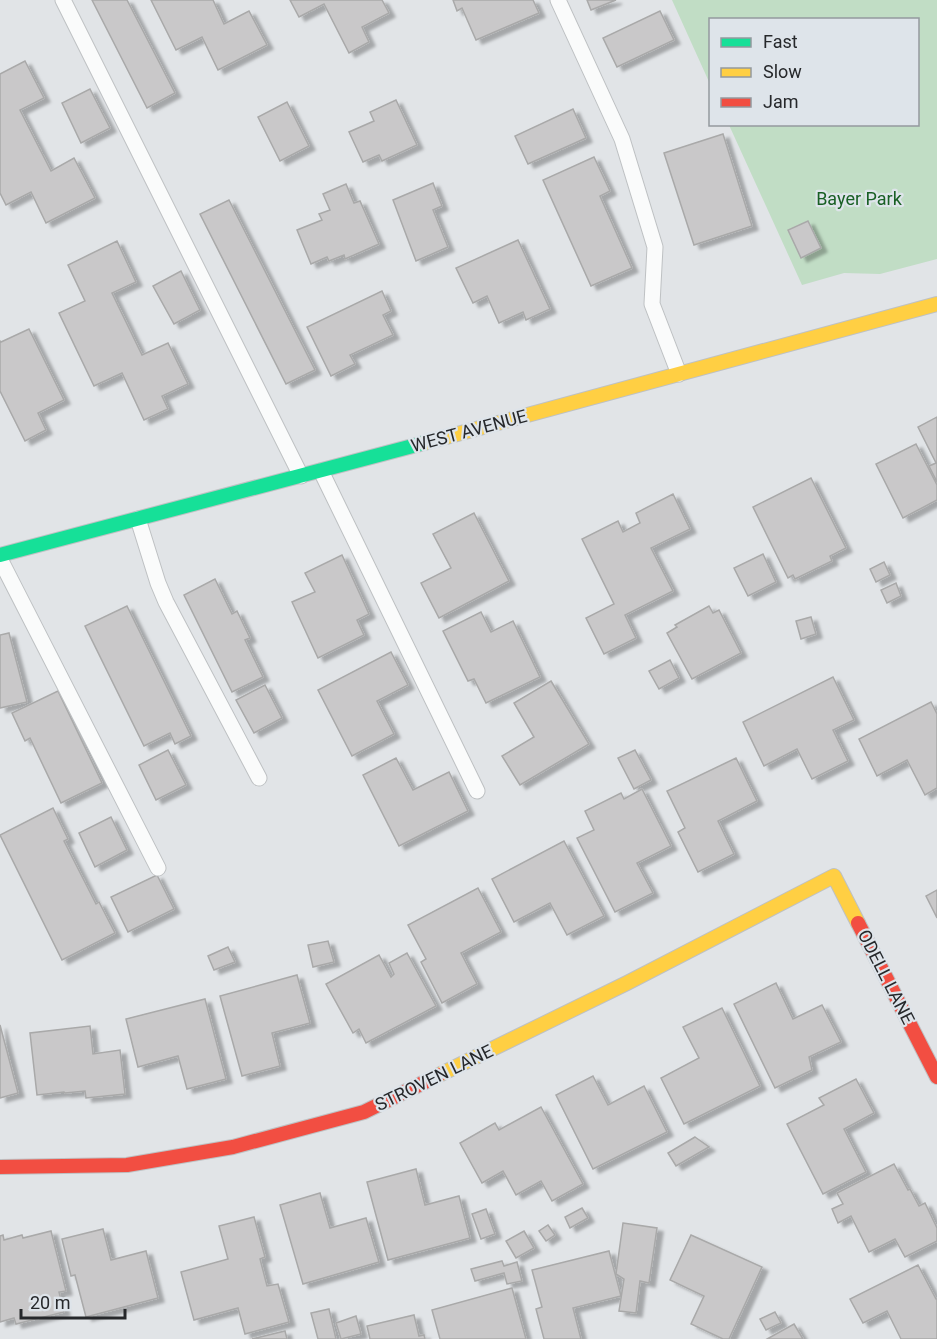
<svg xmlns="http://www.w3.org/2000/svg" width="937" height="1339" font-family="Roboto,sans-serif">
	<defs>
		<filter id="shadow"><feDropShadow dx="6" dy="4" stdDeviation="1.5" flood-color="#0004"/></filter>
	</defs>
	<rect width="100%" height="100%" fill="#e1e4e7"/>
	<polygon fill="#c1ddc5" points="672,0 937,0 937,259 880,274 844,273 802,285 729,125 918,124 918,20 710,20 710,84"/>
	<g fill="#c9c8c9" stroke="#a9a9a9" stroke-width="1.5" filter="url(#shadow)">
		<polygon points="92,0 127,0 175,93 147,108"/>
		<polygon points="151,0 213,0 224,24 249,11 267,45 218,70 202,37 176,50"/>
		<polygon points="290,0 382,0 389,13 362,27 369,42 349,53 324,4 299,17"/>
		<polygon points="453,0 533,0 539,13 476,40 462,8 457,11"/>
		<polygon points="587,0 616,0 591,10"/>
		<polygon points="660,11 674,40 617,67 603,38"/>
		<polygon points="25,61 44,98 20,110 51,171 74,158 95,198 46,223 31,192 6,205 0,193 0,74"/>
		<polygon points="90,89 110,128 81,143 62,103"/>
		<polygon points="396,100 417,145 382,161 379,155 363,162 349,132 374,121 370,112"/>
		<polygon points="287,102 309,146 280,161 258,117"/>
		<polygon points="573,109 586,138 528,164 515,136"/>
		<polygon points="723,134 752,226 694,245 664,153"/>
		<polygon points="594,157 610,191 600,196 632,268 591,286 543,180"/>
		<polygon points="433,183 442,206 433,210 448,247 416,261 393,200"/>
		<polygon points="346,184 354,203 360,201 379,244 345,259 344,255 329,261 327,257 311,264 297,230 322,220 319,214 330,210 323,194"/>
		<polygon points="229,200 315,370 286,384 200,214"/>
		<polygon points="808,221 821,248 801,258 788,230"/>
		<polygon points="518,240 550,309 526,320 523,312 499,323 487,296 473,303 456,268"/>
		<polygon points="117,241 136,282 112,293 142,355 168,343 188,384 162,396 168,409 144,420 122,373 94,386 59,313 85,301 68,265"/>
		<polygon points="181,271 200,310 174,324 153,286"/>
		<polygon points="382,291 391,311 383,315 393,335 350,355 355,364 331,376 307,327"/>
		<polygon points="29,329 64,400 38,413 46,430 25,441 0,391 0,341 1,342"/>
		<polygon points="937,417 937,482 929,466 936,463 918,427"/>
		<polygon points="916,444 937,485 937,500 903,518 876,464"/>
		<polygon points="811,478 846,548 830,556 832,561 795,579 793,575 788,578 753,507"/>
		<polygon points="673,494 690,529 651,548 673,591 625,615 636,638 604,654 586,618 614,604 582,539 618,521 623,532 640,523 636,513"/>
		<polygon points="474,513 509,581 439,618 421,583 451,568 433,534"/>
		<polygon points="763,554 776,582 748,596 734,568"/>
		<polygon points="342,555 369,614 357,620 364,635 318,658 292,602 315,592 305,573"/>
		<polygon points="884,562 890,575 876,582 870,569"/>
		<polygon points="215,579 232,614 237,611 250,638 245,640 263,677 232,692 184,595"/>
		<polygon points="896,583 901,596 887,603 881,590"/>
		<polygon points="127,606 191,736 175,744 170,733 144,746 85,626"/>
		<polygon points="709,606 713,613 719,610 741,653 692,679 667,633 677,627 675,625"/>
		<polygon points="481,612 491,632 513,621 540,677 486,703 474,679 468,681 443,631"/>
		<polygon points="811,617 816,634 801,639 796,621"/>
		<polygon points="9,633 27,702 0,708 0,635"/>
		<polygon points="391,652 408,685 377,701 394,734 352,756 318,690"/>
		<polygon points="670,660 679,678 659,689 649,671"/>
		<polygon points="833,677 854,720 833,730 848,761 812,779 797,749 764,766 743,722"/>
		<polygon points="551,681 589,744 520,785 502,756 534,737 514,703"/>
		<polygon points="265,685 282,718 254,733 236,700"/>
		<polygon points="58,691 102,783 61,803 30,738 25,741 12,713"/>
		<polygon points="931,702 937,714 937,788 925,795 907,760 877,776 859,739"/>
		<polygon points="168,750 186,785 156,800 139,765"/>
		<polygon points="635,750 651,780 634,789 618,758"/>
		<polygon points="396,758 413,790 449,772 468,811 399,846 363,775"/>
		<polygon points="736,758 757,801 718,821 734,854 698,872 678,832 685,828 667,791"/>
		<polygon points="642,789 671,846 637,863 653,893 615,912 577,838 594,830 585,811 621,793 624,799"/>
		<polygon points="53,808 68,839 64,841 96,904 99,902 115,933 62,960 0,835"/>
		<polygon points="111,817 127,850 95,867 79,833"/>
		<polygon points="564,841 604,916 567,935 550,903 514,922 492,879"/>
		<polygon points="157,875 174,909 128,932 111,897"/>
		<polygon points="478,888 501,932 461,953 477,984 442,1003 421,962 426,959 408,925"/>
		<polygon points="937,890 937,918 926,896"/>
		<polygon points="328,941 334,962 313,967 308,945"/>
		<polygon points="228,947 235,962 214,970 208,956"/>
		<polygon points="407,953 436,1006 366,1043 359,1029 353,1033 326,984 379,955 391,977 394,974 389,963"/>
		<polygon points="297,975 310,1023 272,1033 280,1066 242,1076 220,996"/>
		<polygon points="776,983 793,1019 822,1005 841,1042 809,1057 812,1070 775,1088 734,1004"/>
		<polygon points="205,999 226,1079 187,1089 178,1056 138,1067 126,1019"/>
		<polygon points="722,1008 760,1086 684,1124 661,1078 699,1058 683,1027"/>
		<polygon points="0,1025 18,1093 0,1098"/>
		<polygon points="90,1026 93,1054 120,1050 125,1094 86,1098 85,1091 65,1093 64,1092 37,1095 30,1033"/>
		<polygon points="593,1076 608,1105 644,1086 667,1132 593,1169 556,1095"/>
		<polygon points="856,1079 874,1113 844,1129 866,1172 823,1194 787,1124 824,1105 819,1098"/>
		<polygon points="541,1107 583,1184 552,1201 541,1181 516,1195 503,1171 482,1183 460,1143 495,1123 499,1130"/>
		<polygon points="695,1137 709,1147 676,1166 668,1153"/>
		<polygon points="894,1164 908,1190 910,1189 919,1206 925,1203 937,1228 937,1241 905,1257 895,1239 869,1252 851,1216 838,1223 832,1209 843,1204 837,1193"/>
		<polygon points="416,1169 425,1205 459,1196 470,1238 388,1260 367,1182"/>
		<polygon points="320,1193 330,1228 366,1218 379,1262 303,1284 280,1205"/>
		<polygon points="582,1208 588,1218 570,1228 565,1217"/>
		<polygon points="486,1209 495,1234 481,1239 472,1214"/>
		<polygon points="254,1217 265,1257 260,1259 267,1286 278,1284 289,1322 245,1334 238,1308 194,1320 181,1272 228,1259 219,1226"/>
		<polygon points="623,1223 657,1228 649,1283 640,1281 636,1313 619,1311 624,1279 616,1274"/>
		<polygon points="548,1225 555,1235 546,1241 539,1231"/>
		<polygon points="103,1229 111,1260 146,1251 158,1298 86,1317 75,1275 71,1276 62,1239"/>
		<polygon points="51,1231 66,1291 59,1292 64,1312 16,1324 14,1318 0,1322 0,1236 3,1235 4,1240 22,1235 23,1238"/>
		<polygon points="524,1231 534,1248 516,1258 506,1241"/>
		<polygon points="691,1235 762,1267 729,1339 723,1339 691,1324 704,1296 670,1280"/>
		<polygon points="609,1251 621,1296 573,1308 581,1339 544,1339 536,1309 542,1307 532,1270"/>
		<polygon points="502,1261 504,1266 517,1262 522,1281 507,1284 504,1273 475,1281 471,1269"/>
		<polygon points="918,1265 936,1299 937,1299 937,1339 901,1339 887,1311 863,1323 850,1299"/>
		<polygon points="512,1288 526,1339 440,1339 432,1310"/>
		<polygon points="329,1309 336,1339 318,1339 311,1313"/>
		<polygon points="775,1312 781,1323 766,1330 760,1319"/>
		<polygon points="414,1315 419,1336 424,1335 425,1339 370,1339 367,1326"/>
		<polygon points="356,1316 361,1334 341,1339 336,1323"/>
		<polygon points="794,1324 803,1339 767,1339"/>
		<polygon points="285,1331 287,1339 252,1339"/>
	</g>
	<g fill="none" stroke-linecap="round" stroke-linejoin="round">
		<defs>
			<g id="lane">
				<polyline points="63,0 301,476"/>
				<polyline points="558,0 622,139 655,247 652,304 679,374"/>
				<polyline points="321,471 477,791"/>
				<polyline points="138,519 158,583 166,602 259,778"/>
				<polyline points="0,559 158,868"/>
			</g>
			<polyline id="fast" points="0,555 424,443"/>
			<g id="slow">
				<polyline points="424,443 937,304"/>
				<polyline points="439,1075 627,983 834,876 858,923"/>
			</g>
			<g id="jam">
				<polyline points="858,923 937,1077"/>
				<polyline points="0,1167 127,1165 233,1147 364,1112 439,1075"/>
			</g>
		</defs>
		<use href="#lane" stroke="#bec1c3" stroke-width="17"/>
		<use href="#fast" stroke="#bec1c3" stroke-width="16"/>
		<use href="#slow" stroke="#bec1c3" stroke-width="16"/>
		<use href="#jam" stroke="#bec1c3" stroke-width="16"/>
		<use href="#lane" stroke="#fafbfb" stroke-width="15"/>
		<use href="#fast" stroke="#16e098" stroke-width="14"/>
		<use href="#slow" stroke="#ffcf43" stroke-width="14"/>
		<use href="#jam" stroke="#f24e42" stroke-width="14"/>
	</g>
	<g text-anchor="middle" stroke-width="4.5" stroke-linejoin="round" paint-order="stroke">
		<g font-size="18" fill="#185f24" stroke="#dee4ea">
			<text x="859" y="205">Bayer Park</text>
		</g>
		<g font-size="18" fill="#26282b" stroke="#dee4ea">
			<text transform="translate(469 431) rotate(-15)" y="6">WEST AVENUE</text>
			<text transform="translate(886 977) rotate(63)" y="6">ODELL LANE</text>
			<text transform="translate(434 1078) rotate(-26)" y="6">STROVEN LANE</text>
		</g>
	</g>
	<rect x="709" y="18" width="210" height="108" fill="#dee4ea" stroke="#94999e" stroke-width="1.5"/>
	<rect x="721" y="38" width="30" height="9" fill="#16e098" stroke="#94999e" stroke-width="1.5"/>
	<text x="763" y="48" font-size="18" fill="#26282b">Fast</text>
	<rect x="721" y="68" width="30" height="9" fill="#ffcf43" stroke="#94999e" stroke-width="1.5"/>
	<text x="763" y="78" font-size="18" fill="#26282b">Slow</text>
	<rect x="721" y="98" width="30" height="9" fill="#f24e42" stroke="#94999e" stroke-width="1.5"/>
	<text x="763" y="108" font-size="18" fill="#26282b">Jam</text>
	<path d="M21 1309v9h104v-9" fill="none" stroke="#26282b" stroke-width="3"/>
	<text x="30" y="1309" font-size="18" fill="#26282b" stroke="#dee4ea" stroke-width="4.5" paint-order="stroke">20 m</text>
</svg>
